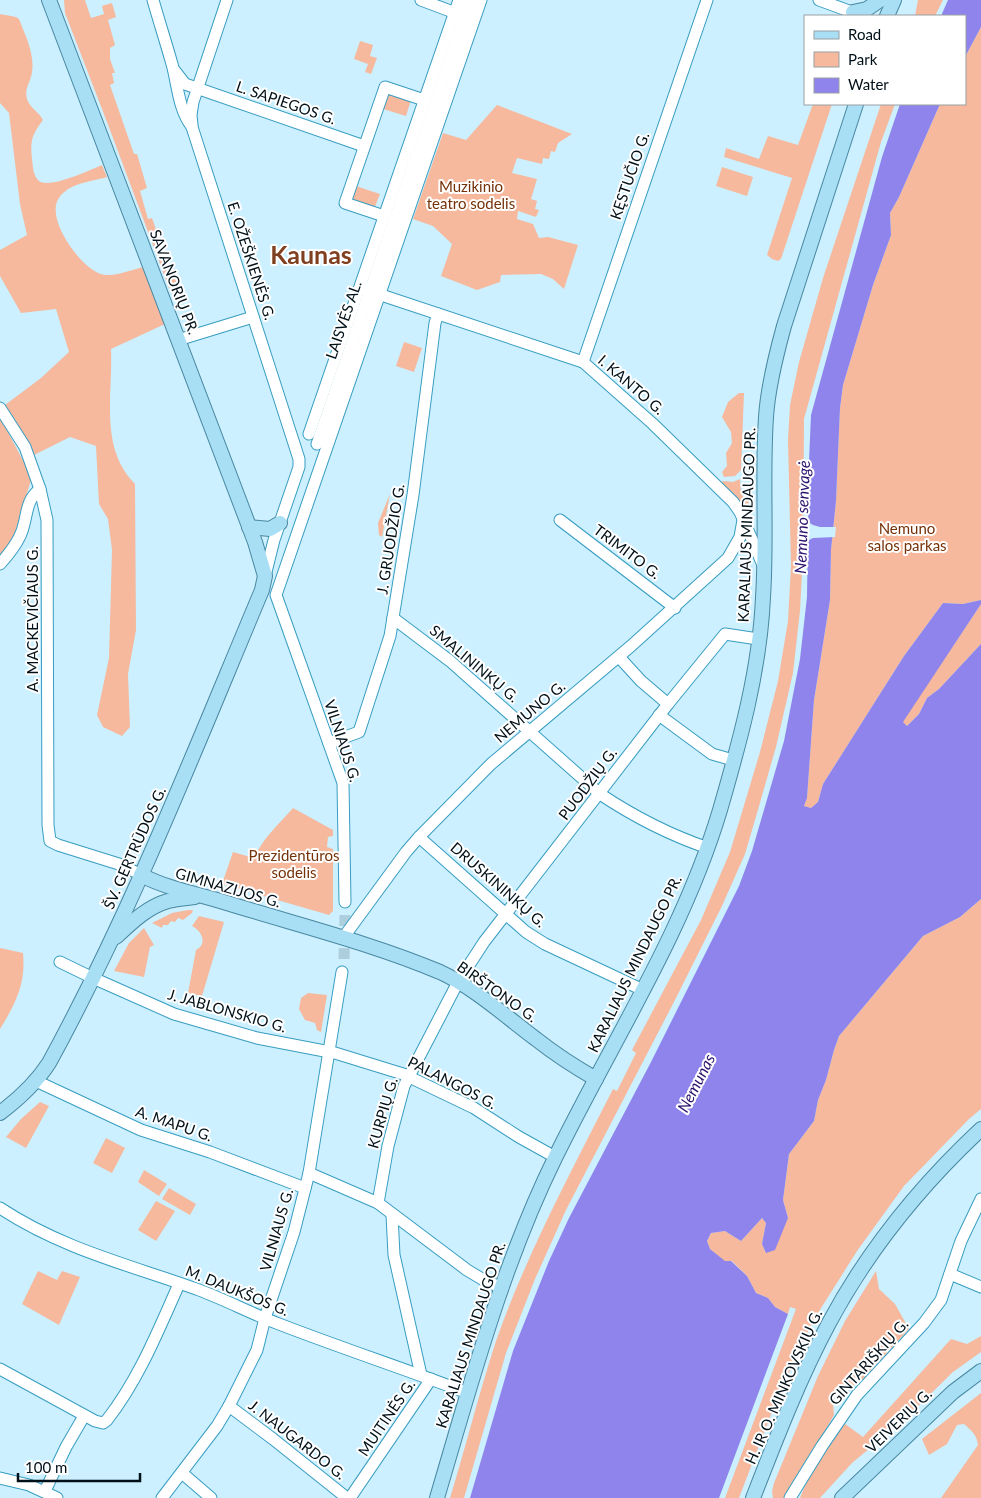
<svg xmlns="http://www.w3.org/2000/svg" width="981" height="1498" font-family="Lato,sans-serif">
	<rect width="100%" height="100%" fill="#ccf0ff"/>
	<g fill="#f6b99d">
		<polygon points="64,0 85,0 91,18 104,14 102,6 112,3 116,17 108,20 115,45 110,48 110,59 115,73 112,73 114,83 110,85 134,154 137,154 147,188 140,191 148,219 152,218 166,258 178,286 169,288 107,122 65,13"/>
		<polygon points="918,0 943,0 935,16 915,16"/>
		<path d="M 0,14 L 16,17 L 19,19 C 25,35 35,54 32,72 C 31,82 24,88 27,99 C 30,108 39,112 43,120 C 32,135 30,140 32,159 C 33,167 33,176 39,181 C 50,189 90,170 102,165 L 107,177 C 90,182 69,183 59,198 C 44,218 83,273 105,275 C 117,276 131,270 143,267 L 165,324 L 111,349 C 113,395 99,448 135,484 L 136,630 L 128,674 L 130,727 L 122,736 L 103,727 L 97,715 L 109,658 L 112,550 L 108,519 L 99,504 L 96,446 L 70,437 L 34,455 L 5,405 L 41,378 L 69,352 L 56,309 L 21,313 L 0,276 L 0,250 L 27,235 L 20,204 L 9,113 L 0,103 Z"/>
		<polygon points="981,27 981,600 963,604 943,603 904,656 823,784 818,802 811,808 804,806 807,798 814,700 830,600 831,550 836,501 840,408 843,385 873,285 891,235 890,213 899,197 940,104 965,104 965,57"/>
		<polygon points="360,41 373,45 370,56 377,58 371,74 365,72 368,64 354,59"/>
		<polygon points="388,92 411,100 406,116 383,109"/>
		<polygon points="813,104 832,104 781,259 778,261 772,259 767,255 792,178 724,157 726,148 759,159 768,136 798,145"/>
		<path d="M 881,104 L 895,104 L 881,142 L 804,419 L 803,553 L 800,611 L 793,673 L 776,747 L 755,820 L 745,854 L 722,906 L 675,1000 L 566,1210 L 535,1279 L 506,1353 L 464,1498 L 450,1498 C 466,1446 479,1393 496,1341 C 527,1253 571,1172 613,1089 L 617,1091 L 636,1053 L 632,1050 L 701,920 L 730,852 L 760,752 L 778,681 L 788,621 L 791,566 L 788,440 L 790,405 L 799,362 L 823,278 Z"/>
		<polygon points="497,105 572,134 558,143 555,152 551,151 549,159 543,158 542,164 517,158 512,173 537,179 531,199 537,201 535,209 539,210 536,217 518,211 517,219 533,224 539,238 548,237 578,245 564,289 553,279 541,274 501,275 500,282 477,290 441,276 452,244 433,226 413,219 443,133 466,140"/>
		<polygon points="722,167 753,177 747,196 716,186"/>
		<polygon points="356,186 380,194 374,209 351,201"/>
		<polygon points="404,342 422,348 414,372 396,366"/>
		<polygon points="739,393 744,393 741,470 735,476 724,477 722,472 727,466 726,453 732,443 731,432 722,417 728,402"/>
		<polygon points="0,417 29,472 31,480 12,542 0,557"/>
		<polygon points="740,479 741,494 744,497 749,492 748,516 742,504 721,483 723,481 733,482"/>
		<polygon points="390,494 382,537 379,535 378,523"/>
		<polygon points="981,604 981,644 939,689 927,698 919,714 907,726 902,722"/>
		<path d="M 293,808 L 333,830 L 333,836 L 328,837 L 327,847 L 333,849 L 333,911 L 329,915 L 222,884 L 233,852 L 254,858 C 263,838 278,825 293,808 Z"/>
		<polygon points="981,899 981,1109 969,1119 904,1186 857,1251 813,1321 777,1399 739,1498 725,1498 796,1309 790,1307 788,1314 775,1307 768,1298 756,1293 747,1276 732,1261 725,1262 710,1249 707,1241 711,1233 725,1231 741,1241 762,1218 766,1223 762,1244 766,1253 788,1218 783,1200 789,1154 814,1121 818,1100 826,1080 834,1050 839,1036 923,936 960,917"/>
		<polygon points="188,910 193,910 192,913 183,920 178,918 175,922 171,921 168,925 163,925 162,928 152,923 172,913"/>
		<path d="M 199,916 L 224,922 L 202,996 L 188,993 L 196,950 C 208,944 202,931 192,926 Z"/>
		<polygon points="144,928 154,945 150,947 144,977 114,971 129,943"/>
		<path d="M 0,948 L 23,953 C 26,983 16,1003 0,1029 Z"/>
		<polygon points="308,993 327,995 321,1032 317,1030 315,1023 305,1020 299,1009 301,998"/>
		<polygon points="40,1102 49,1106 26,1148 6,1137 21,1119"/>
		<polygon points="106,1138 125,1148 112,1173 93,1163"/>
		<polygon points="144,1170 167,1184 159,1196 138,1182"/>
		<polygon points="169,1188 196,1204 190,1215 162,1199"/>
		<polygon points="156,1201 175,1211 156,1241 138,1230"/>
		<polygon points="38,1271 57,1280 62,1271 80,1277 59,1325 22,1304"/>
		<polygon points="876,1271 879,1289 895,1304 909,1329 859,1383 835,1394 833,1403 834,1415 787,1498 773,1498 772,1491 774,1483 818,1376 845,1321"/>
		<polygon points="981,1336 981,1352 953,1372 906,1418 852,1463 820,1498 800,1498 810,1473 841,1421 863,1437 951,1339 967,1344"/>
		<path d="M 981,1393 L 981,1498 L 941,1498 L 978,1445 C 977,1435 971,1430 964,1424 L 957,1425 L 947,1444 L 929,1455 L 922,1439 Z"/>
	</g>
	<g fill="#8e84eb">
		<polygon points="948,0 981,0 981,27 965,57 965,16 941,16"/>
		<polygon points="900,104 940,104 899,197 890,213 891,235 873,285 843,385 840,408 836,501 831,550 830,600 814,700 807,798 804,806 811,808 818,802 823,784 904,656 943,603 963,604 981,600 981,604 903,722 907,726 919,714 927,698 939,689 981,644 981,899 960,917 923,936 839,1036 834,1050 826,1080 818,1100 814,1121 789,1154 783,1200 788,1218 775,1250 766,1253 762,1244 766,1223 762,1218 741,1241 725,1231 711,1233 707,1241 710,1249 725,1261 731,1261 747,1276 756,1293 768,1298 775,1307 788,1314 719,1498 470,1498 513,1351 549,1261 569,1218 651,1062 739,886 752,851 784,741 800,659 807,597 809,461 811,415 882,157"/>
	</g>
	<polygon fill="#ccf0ff" points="805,520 813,525 820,527 836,527 835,537 813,538 805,542"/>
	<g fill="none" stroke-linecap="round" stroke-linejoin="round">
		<polyline stroke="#adcedc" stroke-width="11" stroke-dasharray="11 5.5" stroke-linecap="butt" points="344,959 345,915"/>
		<defs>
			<g id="minor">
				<path d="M 153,0 C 159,21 166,43 172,64 C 178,86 178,108 192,127 L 299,459 L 299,467 L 274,540 L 265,576"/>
				<polyline points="421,0 461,15"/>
				<polyline points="819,0 860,15"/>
				<polyline points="175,71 185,84 364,146"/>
				<polyline points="192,125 191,115 193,102 227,0"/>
				<polyline points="384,216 345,203 385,87 424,100"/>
				<polyline points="360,288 583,362 653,424 733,502 740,512 763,565"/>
				<polyline points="178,340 253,317"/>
				<polyline points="583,362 707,0"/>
				<polyline points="0,408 25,447 40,489 47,520 48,825 50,841 58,845 122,865 141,875"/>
				<polyline points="309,434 459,0"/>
				<polyline points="317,444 470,0"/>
				<polyline points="560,520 675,608"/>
				<path d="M 0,564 C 9,554 18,543 22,531 C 28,514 25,501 40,489"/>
				<path d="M 393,618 L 450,661 L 600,794 C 633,816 670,835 708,848"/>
				<polyline points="619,657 641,681 668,704"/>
				<polyline points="659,715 712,754 733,760"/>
				<polyline points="329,743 359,732 390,636 413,495 435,323 438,314"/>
				<polyline points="419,837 526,932 545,944 643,990"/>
				<polyline points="345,902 343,783 276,595 481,0"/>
				<polyline points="343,938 406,852 419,837 491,764 631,646 728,558 740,537 743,520"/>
				<polyline points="60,962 93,978 174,1014 257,1038 335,1053 403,1074 474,1108 519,1137 555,1157"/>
				<polyline points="36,1081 141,1130 210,1152 305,1188"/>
				<polyline points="309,1173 378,1203 467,1270 487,1282 501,1287"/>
				<polyline points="378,1203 388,1146 404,1086 458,982 484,942 668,704 725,634 758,639"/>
				<path d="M 0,1208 C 62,1249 130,1265 199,1290 C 226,1300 252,1314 279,1324 C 341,1348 405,1369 468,1393"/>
				<polyline points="392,1215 394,1255 421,1375"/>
				<polyline points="950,1274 981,1287"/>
				<path d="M 0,1369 L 95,1421 L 103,1423 L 107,1420 C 139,1379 158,1331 179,1284"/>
				<polyline points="229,1406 273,1439 347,1498"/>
				<polyline points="182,1473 211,1498"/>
				<polyline points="0,1478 29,1485 57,1498"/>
				<polyline points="45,1491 66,1447 84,1416"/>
				<polyline points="162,1498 217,1426 229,1406 257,1350 265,1318 294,1232 309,1173 342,972"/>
				<polyline points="350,1498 431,1379"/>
				<polyline points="790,1498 822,1446 857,1395 924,1323 941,1300 961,1241 981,1199"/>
			</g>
			<g id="major">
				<polyline points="855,16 853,12 867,9 880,0"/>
				<polyline points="887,16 894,0"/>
				<polyline points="249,527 270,529 280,523"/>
				<path d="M 141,875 C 168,889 198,894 227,903 C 298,925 371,943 440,972 C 475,988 505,1016 536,1039 C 555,1054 575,1067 596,1079"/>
				<path d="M 116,937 C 131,923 147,907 168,901 C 176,899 186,898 195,897"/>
				<path d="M 0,1113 C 20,1098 36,1083 49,1063 C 132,911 195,749 262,590 L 265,576 L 255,542 L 49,0"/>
				<path d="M 437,1498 C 471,1383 502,1266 555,1158 C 611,1043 683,934 720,810 C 740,741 760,669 763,597 C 767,537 762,477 766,417 C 768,386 776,355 784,326 L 856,104"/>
				<path d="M 753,1498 C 776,1439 799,1379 829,1323 C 868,1250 921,1185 981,1129"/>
				<polyline points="842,1498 953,1392 981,1371"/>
			</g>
		</defs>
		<use href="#minor" stroke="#379dc1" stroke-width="13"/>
		<use href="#major" stroke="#4888a2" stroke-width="16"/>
		<use href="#minor" stroke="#fff" stroke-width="11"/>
		<use href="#major" stroke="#a9dff4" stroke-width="14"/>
	</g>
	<g text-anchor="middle" stroke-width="4" stroke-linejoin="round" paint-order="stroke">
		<g font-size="15" fill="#001018" stroke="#fff">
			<text transform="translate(286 103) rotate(19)" y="5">L. SAPIEGOS G.</text>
			<text transform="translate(630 176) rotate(-71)" y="5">KĘSTUČIO G.</text>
			<text transform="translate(251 261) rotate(72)" y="5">E. OŽEŠKIENĖS G.</text>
			<text transform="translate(174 282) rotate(69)" y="5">SAVANORIŲ PR.</text>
			<text transform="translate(344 320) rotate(-71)" y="5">LAISVĖS AL.</text>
			<text transform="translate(631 385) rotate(41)" y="5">I. KANTO G.</text>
			<text transform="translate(747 525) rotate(-88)" y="5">KARALIAUS MINDAUGO PR.</text>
			<text transform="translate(391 539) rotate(-81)" y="5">J. GRUODŽIO G.</text>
			<text transform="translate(627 552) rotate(37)" y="5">TRIMITO G.</text>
			<text transform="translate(33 619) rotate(-90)" y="5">A. MACKEVIČIAUS G.</text>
			<text transform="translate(474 664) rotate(40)" y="5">SMALININKŲ G.</text>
			<text transform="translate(530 712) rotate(-40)" y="5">NEMUNO G.</text>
			<text transform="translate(342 741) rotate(72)" y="5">VILNIAUS G.</text>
			<text transform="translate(588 784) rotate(-53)" y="5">PUODŽIŲ G.</text>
			<text transform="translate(135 848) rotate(-66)" y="5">ŠV. GERTRŪDOS G.</text>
			<text transform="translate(498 885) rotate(41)" y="5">DRUSKININKŲ G.</text>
			<text transform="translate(228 888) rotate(16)" y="5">GIMNAZIJOS G.</text>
			<text transform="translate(635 964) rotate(-64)" y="5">KARALIAUS MINDAUGO PR.</text>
			<text transform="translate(497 992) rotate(35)" y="5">BIRŠTONO G.</text>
			<text transform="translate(227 1011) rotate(16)" y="5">J. JABLONSKIO G.</text>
			<text transform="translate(452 1083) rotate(27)" y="5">PALANGOS G.</text>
			<text transform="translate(383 1113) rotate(-74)" y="5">KURPIŲ G.</text>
			<text transform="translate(174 1124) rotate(19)" y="5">A. MAPU G.</text>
			<text transform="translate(277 1230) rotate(-74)" y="5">VILNIAUS G.</text>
			<text transform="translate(237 1291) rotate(22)" y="5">M. DAUKŠOS G.</text>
			<text transform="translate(471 1335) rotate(-72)" y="5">KARALIAUS MINDAUGO PR.</text>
			<text transform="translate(869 1362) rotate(-48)" y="5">GINTARIŠKIŲ G.</text>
			<text transform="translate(784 1387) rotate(-66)" y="5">H. IR O. MINKOVSKIŲ G.</text>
			<text transform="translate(387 1418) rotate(-56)" y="5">MUITINĖS G.</text>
			<text transform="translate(899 1421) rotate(-44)" y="5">VEIVERIŲ G.</text>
			<text transform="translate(297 1440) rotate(38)" y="5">J. NAUGARDO G.</text>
		</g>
		<g font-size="15" fill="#753107" stroke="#fff">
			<text x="471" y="192">Muzikinio<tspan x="471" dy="17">teatro sodelis</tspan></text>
			<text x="907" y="534">Nemuno<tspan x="907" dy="17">salos parkas</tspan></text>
			<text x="294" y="861">Prezidentūros<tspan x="294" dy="17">sodelis</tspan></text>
		</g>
		<g font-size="16" font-style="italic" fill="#2a106c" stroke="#fff">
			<text transform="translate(802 517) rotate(-88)" y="6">Nemuno senvagė</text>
			<text transform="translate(696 1083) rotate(-63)" y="6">Nemunas</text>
		</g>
		<g font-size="25" font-weight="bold" fill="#80401f" stroke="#fff">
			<text x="311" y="264">Kaunas</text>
		</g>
	</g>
	<rect x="804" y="15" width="162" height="90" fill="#ffffff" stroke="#999fa3"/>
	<rect x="814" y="31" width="25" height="8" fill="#a9dff4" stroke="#999fa3"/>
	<text x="848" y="40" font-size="15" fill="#001018">Road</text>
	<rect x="814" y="52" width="25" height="15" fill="#f6b99d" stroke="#999fa3"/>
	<text x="848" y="65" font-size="15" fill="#001018">Park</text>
	<rect x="814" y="78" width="25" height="15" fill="#8e84eb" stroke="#999fa3"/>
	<text x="848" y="90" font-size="15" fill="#001018">Water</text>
	<path d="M18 1473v8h122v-8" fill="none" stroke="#001018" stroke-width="2.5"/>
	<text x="25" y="1473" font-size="15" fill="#001018" stroke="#ffffff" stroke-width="4" paint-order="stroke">100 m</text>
</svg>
